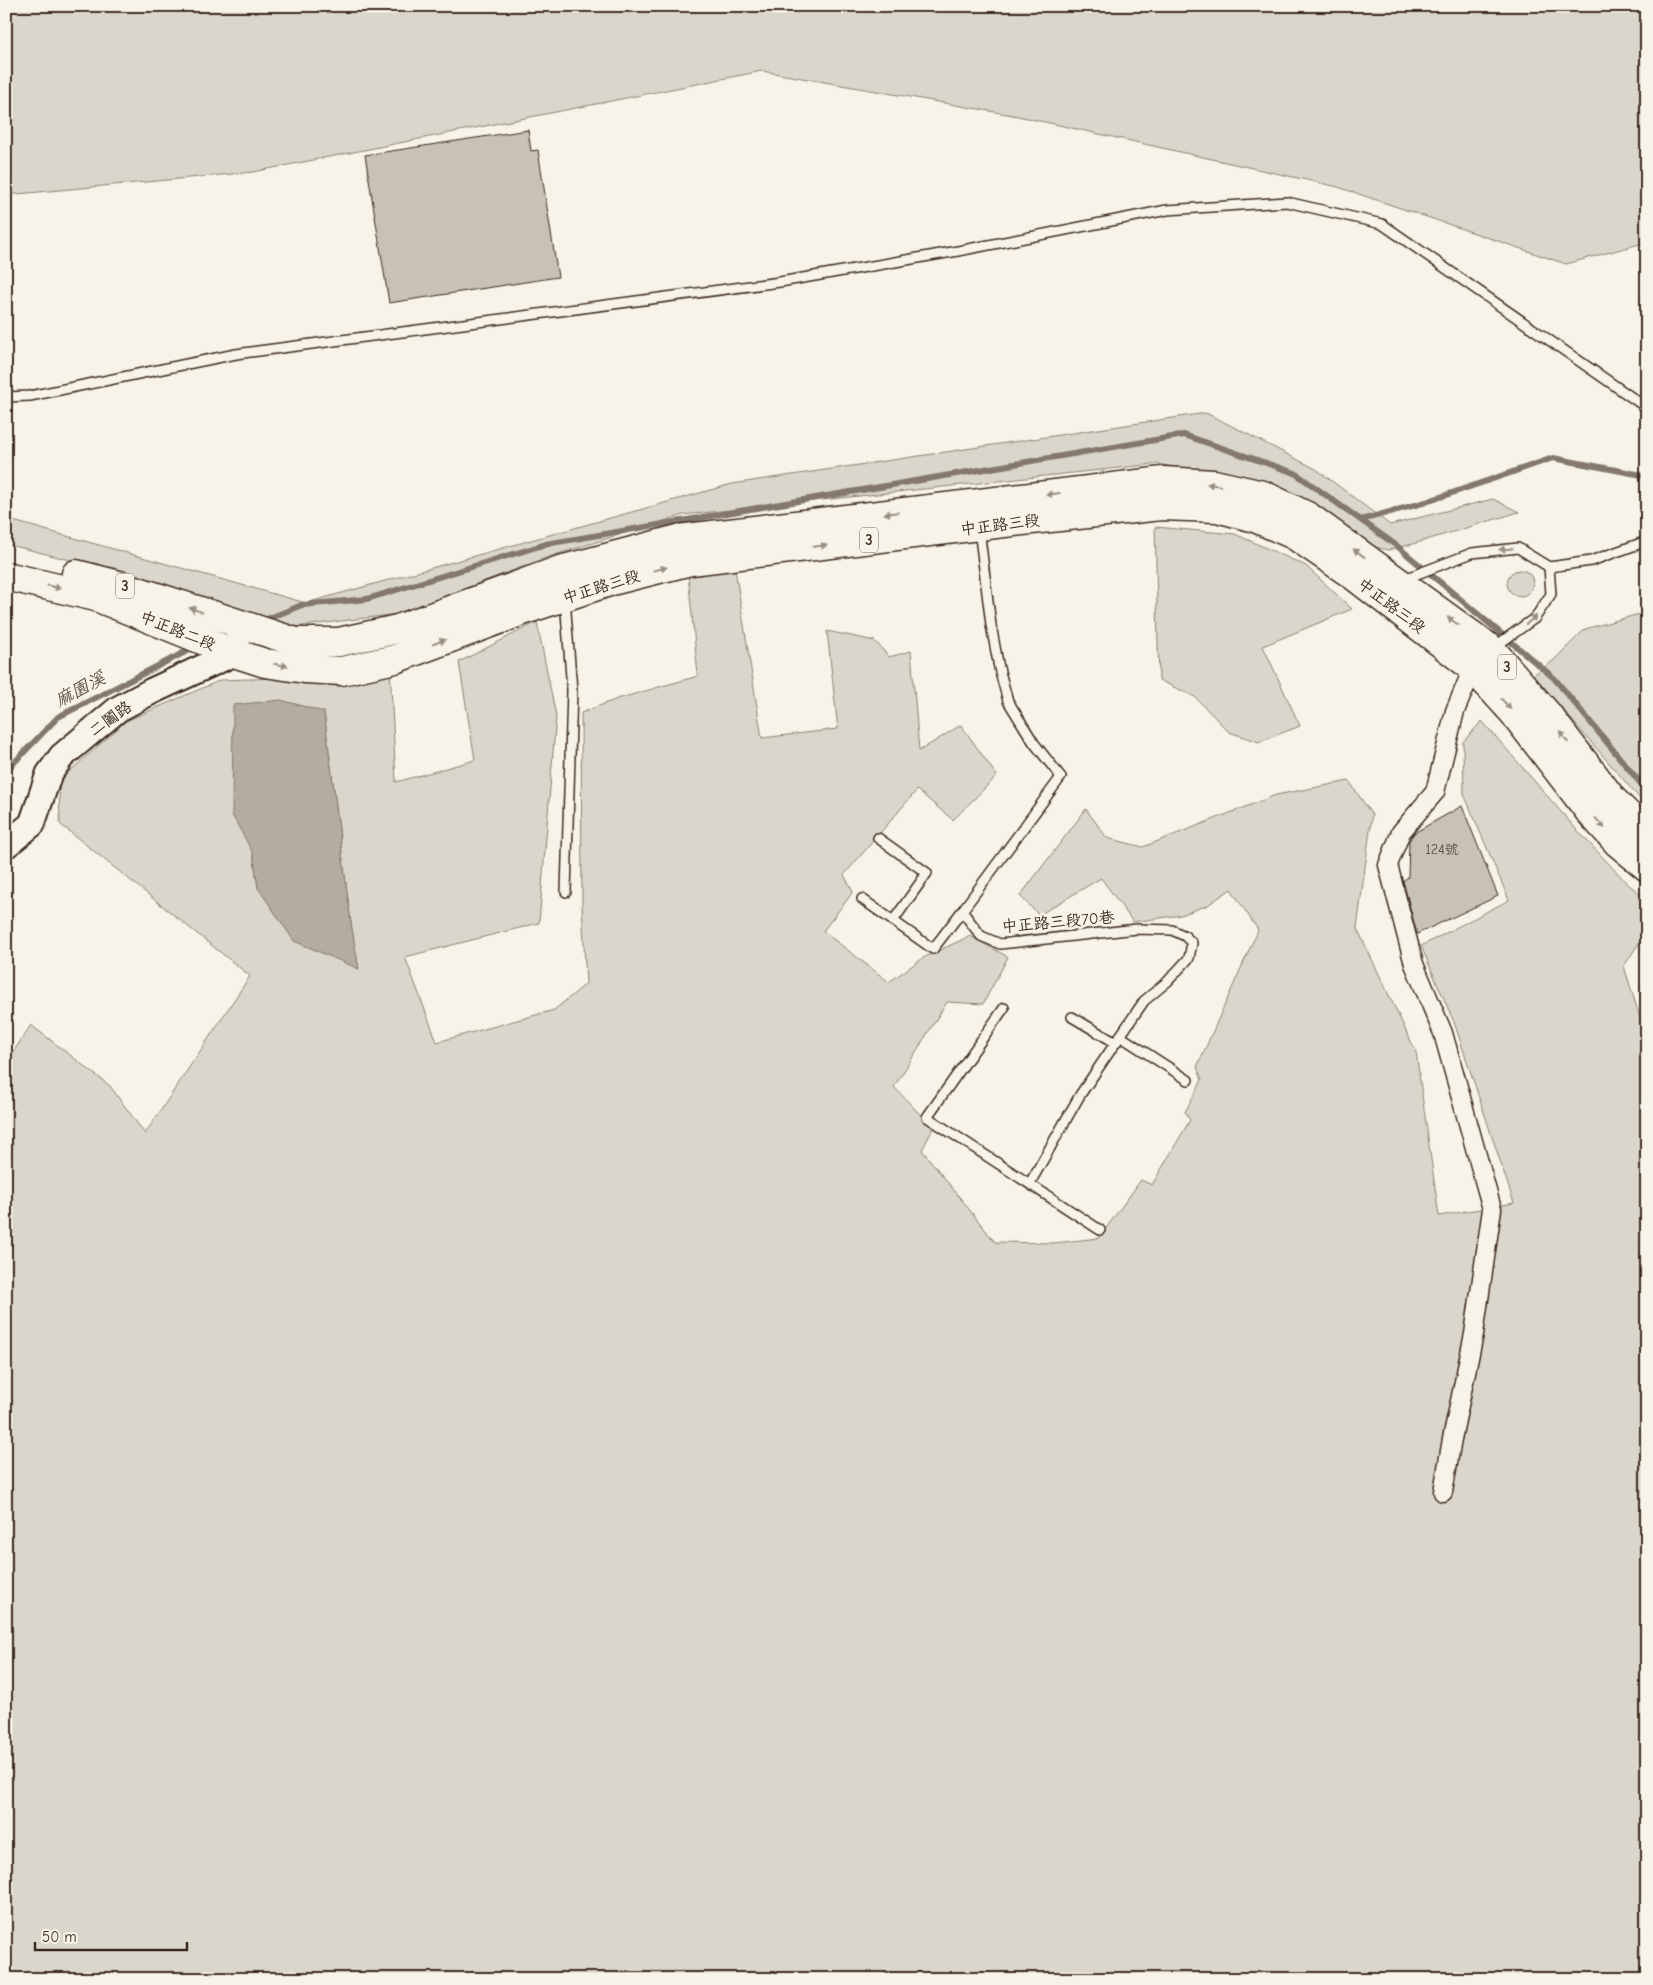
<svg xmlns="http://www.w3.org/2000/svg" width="1653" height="1985" font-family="'Comic Neue','LXGW WenKai TC',sans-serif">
	<rect width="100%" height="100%" fill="#f7f3e8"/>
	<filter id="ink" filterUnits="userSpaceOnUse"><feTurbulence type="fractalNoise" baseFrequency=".02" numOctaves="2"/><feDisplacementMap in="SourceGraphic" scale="10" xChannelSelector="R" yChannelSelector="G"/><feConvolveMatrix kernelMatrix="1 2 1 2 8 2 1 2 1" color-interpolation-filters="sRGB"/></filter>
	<g filter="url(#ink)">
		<g fill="#dbd6cb" stroke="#8b8074" fill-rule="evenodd">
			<polygon points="6,6 1647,6 1647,242 1566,264 1338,187 1018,116 762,71 253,172 6,195"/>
			<polygon points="1206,413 1316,469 1390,525 1493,499 1519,512 1413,544 1388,550 1366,545 1246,478 1156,464 683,515 548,557 397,614 294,627 122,573 6,544 6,519 306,603 732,484"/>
			<polygon points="1155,527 1235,534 1306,566 1352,609 1263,646 1300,726 1259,742 1229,732 1195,697 1159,680"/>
			<path d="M 735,569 L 762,738 L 838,729 L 827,631 L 875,641 L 889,657 L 911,651 L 919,751 L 961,725 L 997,776 L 953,820 L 917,790 L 844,875 L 853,892 L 823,931 L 889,982 L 923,958 L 970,936 L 1008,957 L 983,1004 L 947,1002 L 894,1087 L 933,1128 L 922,1150 L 995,1242 L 1054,1243 L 1099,1238 L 1141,1180 L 1152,1185 L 1190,1120 L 1185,1112 L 1202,1080 L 1197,1067 L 1258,930 L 1231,889 L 1208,905 L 1181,915 L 1133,922 L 1101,878 L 1039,915 L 1020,896 L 1086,809 L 1107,838 L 1143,847 L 1276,795 L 1349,781 L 1372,815 L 1357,928 L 1416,1052 L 1439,1216 L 1514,1203 L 1454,1022 L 1421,946 L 1509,900 L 1464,794 L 1463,742 L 1482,721 L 1576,829 L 1629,885 L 1647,899 L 1647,931 L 1624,966 L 1645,1034 L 1647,1034 L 1647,1979 L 6,1979 L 6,1063 L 31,1025 L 110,1086 L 145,1134 L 250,976 L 60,824 L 59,781 L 126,721 L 221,680 L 279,678 L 390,668 L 396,782 L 475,760 L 459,662 L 537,622 L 556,716 L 539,923 L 405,957 L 437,1042 L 554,1010 L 586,984 L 582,904 L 581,713 L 617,699 L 698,676 L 688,575 ZM 324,712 L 351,923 L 358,969 L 258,888 L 253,853 Z"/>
			<circle cx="1520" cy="583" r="13"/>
			<polygon points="1643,613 1647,621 1647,807 1533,675 1553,661 1585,629"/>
		</g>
		<polygon fill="#b4aca0" stroke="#84786c" points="281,700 324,712 351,923 359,969 294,941 258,888 253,853 232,815 233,705"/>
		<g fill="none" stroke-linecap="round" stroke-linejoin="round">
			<g stroke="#84786c" stroke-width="6">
				<polyline points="1361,520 1426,502 1553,458 1647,476"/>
				<polyline points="262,621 302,605 367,599 546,544 1184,435 1295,473 1397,546 1554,678 1647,791"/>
				<polyline points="6,771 58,717 195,647"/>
			</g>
		</g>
		<g fill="#c8c1b6" stroke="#3b2a1e">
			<polygon points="528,130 531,151 538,150 558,277 389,303 365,155"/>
			<polygon points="1462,806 1498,896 1417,934 1403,881 1408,877 1409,841 1414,833"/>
		</g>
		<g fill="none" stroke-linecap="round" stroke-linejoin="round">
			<defs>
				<g id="lane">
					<polyline points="6,397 30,396 236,354 780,282 958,251 1167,210 1287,202 1382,224 1647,408"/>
					<polyline points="979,529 991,625 999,668 1008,701 1034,743 1061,777 962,911 981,936 1000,944 1137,929 1172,930 1185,936 1192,943 1189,958 1168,981 1144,1001 1080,1095 1030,1183"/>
					<polyline points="1404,579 1472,553 1518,548 1549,567 1591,561 1647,541"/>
					<polyline points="565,599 572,690 566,892"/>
					<polyline points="1493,648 1535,618 1551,594 1549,567"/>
					<polyline points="6,674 8,674"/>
					<polyline points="878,838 927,873 893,921"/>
					<polyline points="862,899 933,949 962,911"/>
					<polyline points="1004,1008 927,1117 1100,1230"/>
					<polyline points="1072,1017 1116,1043"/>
					<polyline points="1120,1036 1188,1080"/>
				</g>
				<polyline id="street" points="1443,1492 1452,1439 1474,1334 1492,1209 1443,1033 1414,964 1388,865 1401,832 1435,792 1455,711 1473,668"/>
				<polyline id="secondary" points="6,845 32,824 49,774 62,756 118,709 152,691 234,653 242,625"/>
				<g id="primary">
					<polyline points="76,574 123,586 296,642 339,642 398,629 560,570 678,539 1163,481 1214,484 1263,495 1309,517 1491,649 1548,715 1613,800 1647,834"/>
					<polyline points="6,576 96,597 234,653 265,663 305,669 342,671 395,659 528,609 612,581 691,561 1004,523 1161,506 1217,508 1255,518 1294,535 1354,576 1473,668 1513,712 1589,811 1618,843 1647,867"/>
				</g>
			</defs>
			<use href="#lane" stroke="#3b2a1e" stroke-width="12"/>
			<use href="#street" stroke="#3b2a1e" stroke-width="21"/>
			<use href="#secondary" stroke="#3b2a1e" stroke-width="29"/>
			<use href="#primary" stroke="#3b2a1e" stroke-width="31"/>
			<use href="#lane" stroke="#f7f3e8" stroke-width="9"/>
			<use href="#street" stroke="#f7f3e8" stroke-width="18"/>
			<use href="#secondary" stroke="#f7f3e8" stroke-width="25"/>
			<use href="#primary" stroke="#f7f3e8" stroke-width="28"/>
		</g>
		<defs><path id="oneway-solid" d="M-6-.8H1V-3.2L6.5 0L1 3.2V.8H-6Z" transform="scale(1.25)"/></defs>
		<g fill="#998e83">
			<use href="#oneway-solid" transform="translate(1214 485) rotate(-172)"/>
			<use href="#oneway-solid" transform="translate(1053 494) rotate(173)"/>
			<use href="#oneway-solid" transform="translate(891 513) rotate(173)"/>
			<use href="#oneway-solid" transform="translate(820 546) rotate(-7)"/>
			<use href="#oneway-solid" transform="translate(1506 549) rotate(174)"/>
			<use href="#oneway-solid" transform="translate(1359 553) rotate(-144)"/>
			<use href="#oneway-solid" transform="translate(660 569) rotate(-14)"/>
			<use href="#oneway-solid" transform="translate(54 587) rotate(13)"/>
			<use href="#oneway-solid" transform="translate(196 610) rotate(-161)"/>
			<use href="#oneway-solid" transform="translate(1531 620) rotate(-41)"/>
			<use href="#oneway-solid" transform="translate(1453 621) rotate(-144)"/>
			<use href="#oneway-solid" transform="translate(439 642) rotate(-21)"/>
			<use href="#oneway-solid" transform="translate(281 665) rotate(9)"/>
			<use href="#oneway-solid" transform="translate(1506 704) rotate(48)"/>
			<use href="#oneway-solid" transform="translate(1564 737) rotate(-127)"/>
			<use href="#oneway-solid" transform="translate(1600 823) rotate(48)"/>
		</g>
	</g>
	<g text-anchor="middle" stroke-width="5" stroke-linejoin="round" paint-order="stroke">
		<g font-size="14" fill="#5e5044">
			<text x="1442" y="854">124號</text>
		</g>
		<g fill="#f7f3e8" stroke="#73665b" stroke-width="1">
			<rect x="860" y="527.5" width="18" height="25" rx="4"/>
			<rect x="116" y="573.5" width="18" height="25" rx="4"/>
			<rect x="1498" y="654.5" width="18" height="25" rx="4"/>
		</g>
		<g font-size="15" font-weight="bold" fill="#3b2a1e">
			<text x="869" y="545">3</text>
			<text x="125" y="591">3</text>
			<text x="1507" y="672">3</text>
		</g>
		<g font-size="16" fill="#3b2a1e" stroke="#f7f3e8">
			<text transform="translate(1000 524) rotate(-7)" y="6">中正路三段</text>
			<text transform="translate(601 586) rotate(-17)" y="6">中正路三段</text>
			<text transform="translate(1392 605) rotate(37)" y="6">中正路三段</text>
			<text transform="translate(178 630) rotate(22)" y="6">中正路二段</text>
			<text transform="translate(110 718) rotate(-36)" y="6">二鬮路</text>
			<text transform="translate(1058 921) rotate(-5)" y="6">中正路三段70巷</text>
		</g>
		<g font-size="18" font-style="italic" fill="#5f5145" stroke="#f7f3e8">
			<text transform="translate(80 689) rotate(-28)" y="6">麻園溪</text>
		</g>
	</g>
	<rect width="1653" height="1985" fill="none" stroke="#f7f3e8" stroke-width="25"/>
	<rect x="12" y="12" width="1628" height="1960" fill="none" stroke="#3b2a1e" stroke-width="2" filter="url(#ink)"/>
	<path d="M35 1942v8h152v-8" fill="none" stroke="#3b2a1e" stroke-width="2.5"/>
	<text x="42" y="1942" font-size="15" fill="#3b2a1e" stroke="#f7f3e8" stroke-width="4" paint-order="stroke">50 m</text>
</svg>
